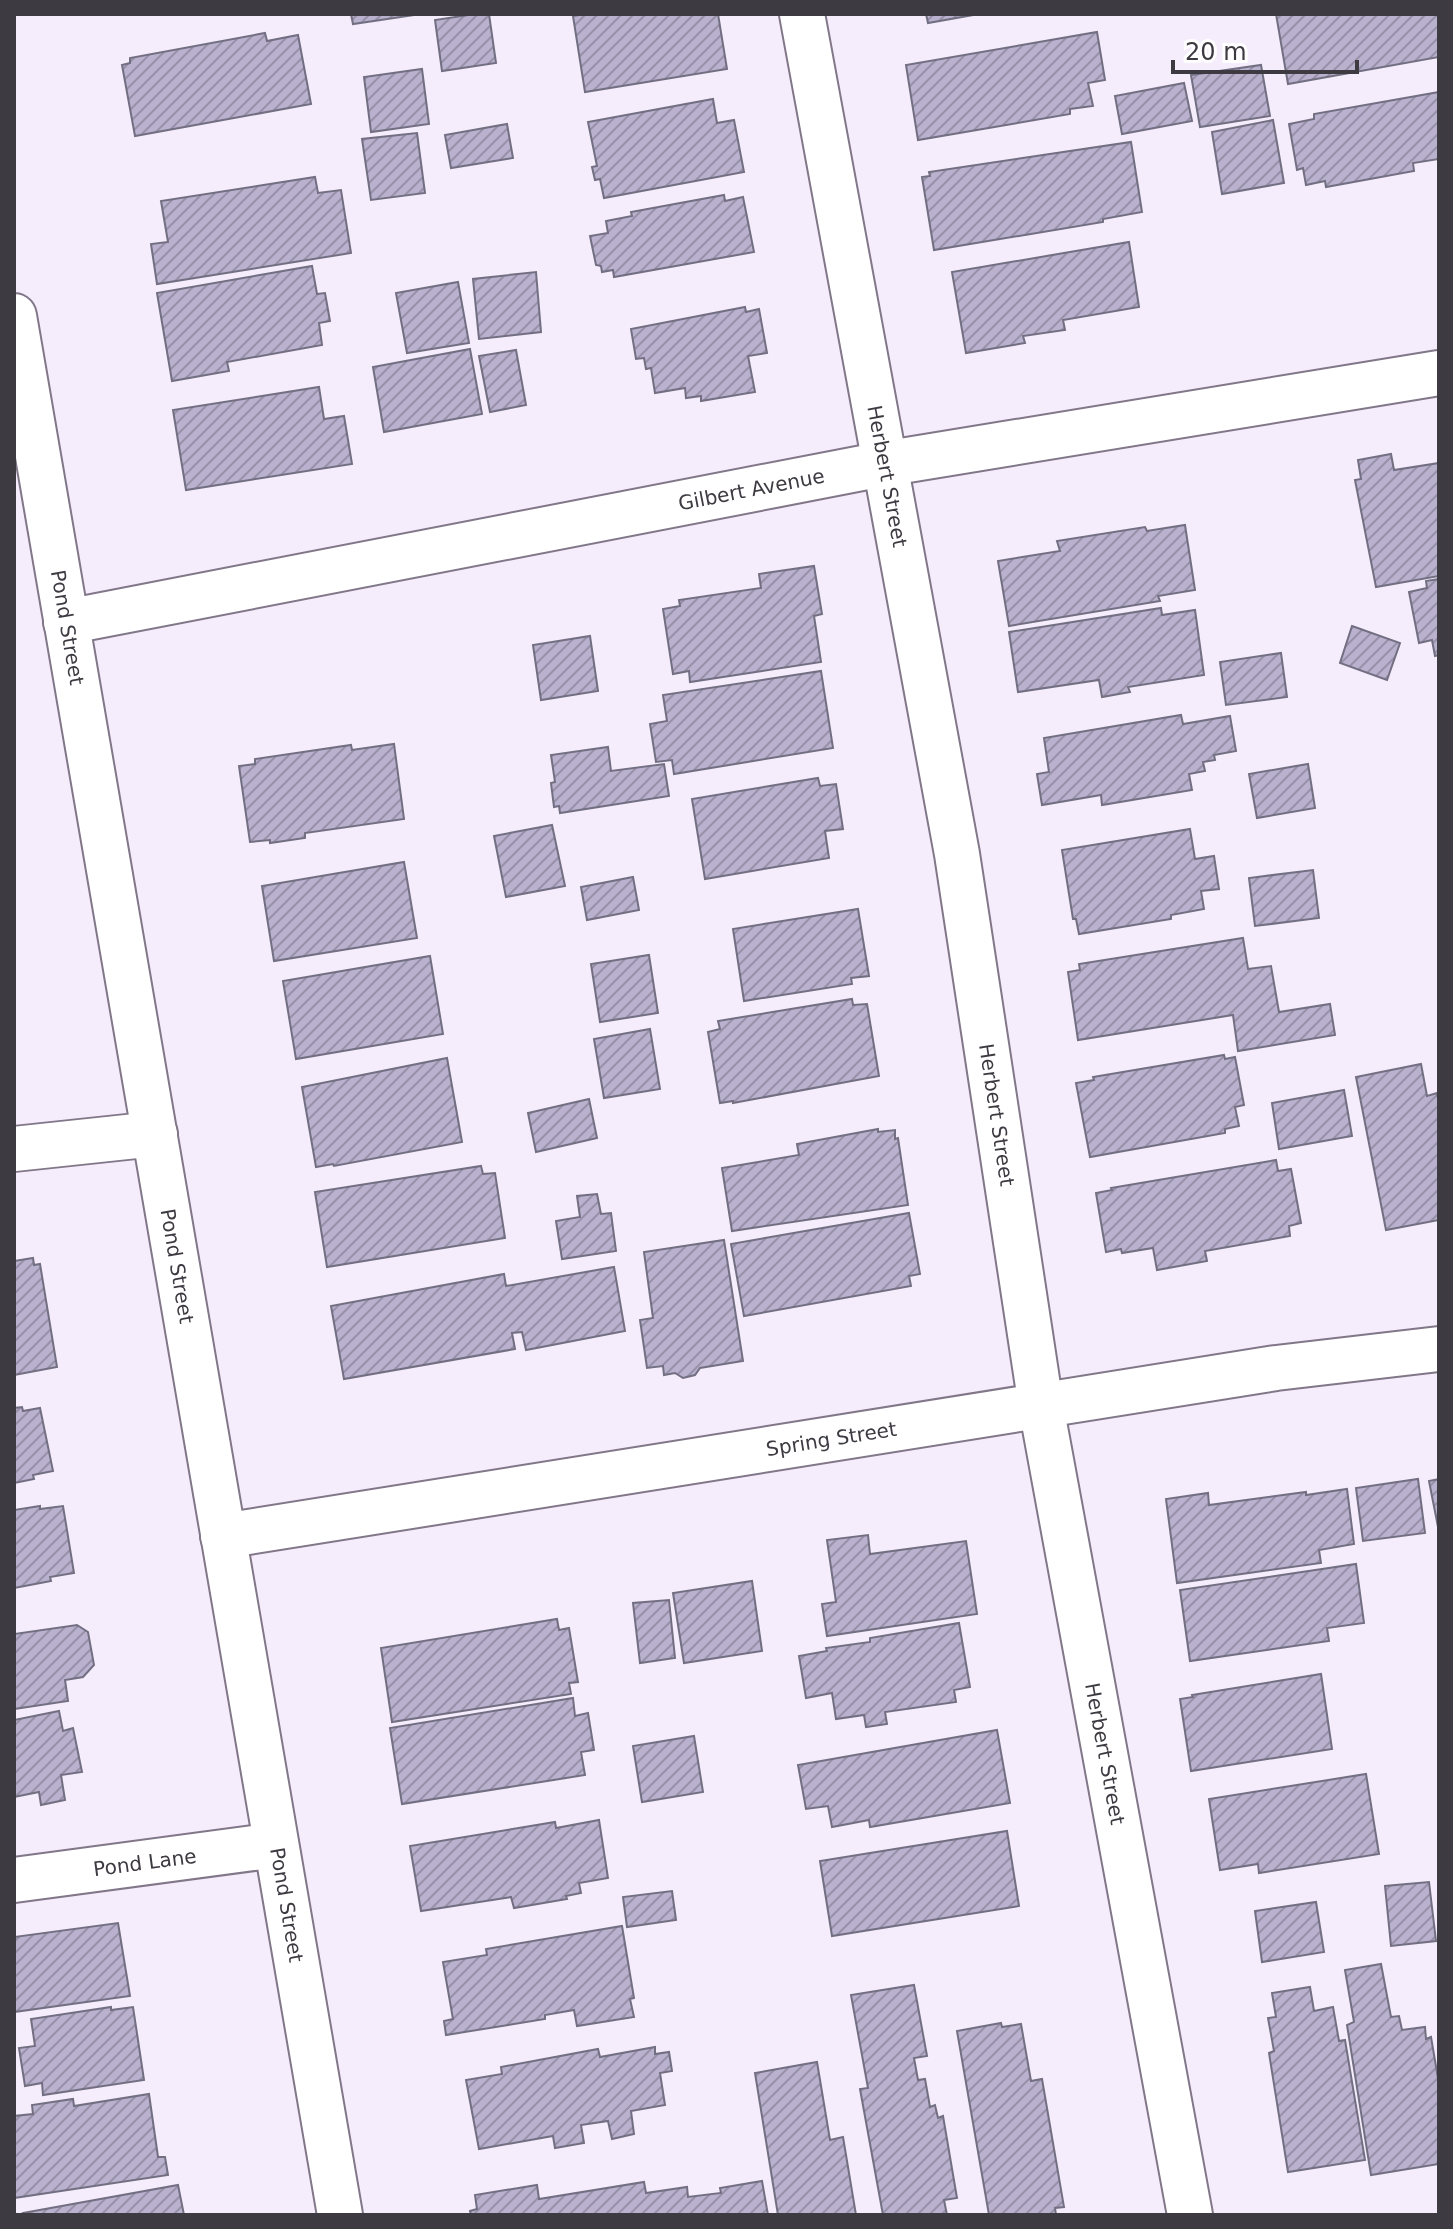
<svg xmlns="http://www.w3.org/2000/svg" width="1453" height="2229" font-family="'DejaVu Sans',sans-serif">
	<defs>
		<pattern id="building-hatch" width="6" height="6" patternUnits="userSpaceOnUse" patternTransform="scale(2)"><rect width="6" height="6" fill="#b9b1ce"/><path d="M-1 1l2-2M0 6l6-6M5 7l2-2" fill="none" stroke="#9891a9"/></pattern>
	</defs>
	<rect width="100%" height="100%" fill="#f5ecfc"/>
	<g fill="url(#building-hatch)" stroke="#736f82" stroke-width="2">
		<polygon points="351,14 415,14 415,15 353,24"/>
		<polygon points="475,14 489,14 496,63 442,71 435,20"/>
		<polygon points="585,14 718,14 727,69 585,92 573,16"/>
		<polygon points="926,14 979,14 928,23"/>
		<polygon points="1276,14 1439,14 1439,57 1288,84"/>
		<polygon points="1097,32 1105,80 1088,83 1093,106 1070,109 1070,114 918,140 906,65"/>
		<polygon points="265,33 267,41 298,35 311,104 135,136 122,65 130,63 130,58"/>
		<polygon points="1261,65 1270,116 1200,127 1191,75"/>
		<polygon points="422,69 429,124 371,132 364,77"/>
		<polygon points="1184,83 1192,121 1122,134 1115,96"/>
		<polygon points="1439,92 1439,159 1413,163 1414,171 1326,187 1325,181 1306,185 1303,168 1297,170 1289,124 1314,119 1314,114"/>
		<polygon points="713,99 717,123 734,120 744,172 604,198 600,179 595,180 592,167 597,166 588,122"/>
		<polygon points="1273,120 1284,183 1222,194 1212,132"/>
		<polygon points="507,124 513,158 451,168 445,135"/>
		<polygon points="417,133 425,193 371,200 362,139"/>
		<polygon points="1131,142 1142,212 1103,219 1103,222 934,250 922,177 930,176 929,172"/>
		<polygon points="315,177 318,193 341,190 351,253 157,284 151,244 168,242 161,201"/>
		<polygon points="724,195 725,201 743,197 754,252 614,277 613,270 602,272 601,266 596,265 590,236 608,233 606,221 632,216 631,212"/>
		<polygon points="1129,242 1139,307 1063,320 1065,330 1023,336 1025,343 966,353 952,272"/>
		<polygon points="312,266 317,294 325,293 330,321 319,323 322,345 227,362 229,371 172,381 157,293"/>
		<polygon points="536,272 541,332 479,339 473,279"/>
		<polygon points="458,282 469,343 407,353 396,293"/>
		<polygon points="745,307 746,312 759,309 767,353 748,356 755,392 701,401 701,396 686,398 685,388 655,393 651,368 646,369 644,358 636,359 631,329"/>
		<polygon points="470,349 482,414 384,432 373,367"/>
		<polygon points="516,350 526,405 490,412 479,356"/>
		<polygon points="319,387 324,419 344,416 352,464 186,490 173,410"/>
		<polygon points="1391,454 1394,470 1439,463 1439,576 1376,587 1355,480 1361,479 1358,460"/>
		<polygon points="1185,525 1195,590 1158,596 1160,601 1009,626 998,561 1060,551 1057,541 1145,527 1147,531"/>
		<polygon points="814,566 822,614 814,616 821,662 690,682 689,671 673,674 663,609 680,606 679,600 761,588 759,574"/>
		<polygon points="1439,579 1439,655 1435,656 1432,640 1419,643 1409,592 1427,588 1426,581"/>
		<polygon points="1161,608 1162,615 1195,610 1204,675 1128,687 1130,692 1102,697 1099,680 1018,692 1009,632"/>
		<polygon points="1352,626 1400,643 1387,680 1340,663"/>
		<polygon points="590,636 598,691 541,700 533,645"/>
		<polygon points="1281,653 1287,697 1226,705 1220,662"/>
		<polygon points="821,671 833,748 674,774 672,760 656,762 650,724 667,721 663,695"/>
		<polygon points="1181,715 1183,724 1230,716 1236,751 1214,755 1215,760 1203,762 1205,771 1189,774 1192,790 1102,805 1101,795 1042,805 1037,774 1049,772 1044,738"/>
		<polygon points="394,744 404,819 305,833 305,838 270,843 270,840 250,842 239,766 255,764 255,759 351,745 352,750"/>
		<polygon points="608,747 611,771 664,764 669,796 560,813 559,806 554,807 551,783 555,782 551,755"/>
		<polygon points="1308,764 1315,808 1257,818 1249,774"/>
		<polygon points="818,778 820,786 836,784 843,829 825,831 829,858 705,879 692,799"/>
		<polygon points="552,825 565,886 506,897 494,836"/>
		<polygon points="1190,829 1195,859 1214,856 1219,889 1201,891 1204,909 1171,915 1171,919 1079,934 1076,919 1073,919 1062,850"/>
		<polygon points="404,862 417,938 274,961 262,886"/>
		<polygon points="1313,870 1319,918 1255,926 1249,878"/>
		<polygon points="633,877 639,910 587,920 581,887"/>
		<polygon points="858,909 869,976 851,978 852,984 744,1001 733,929"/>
		<polygon points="1243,938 1248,969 1271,966 1279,1012 1330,1004 1335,1035 1238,1051 1233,1015 1078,1040 1068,972 1080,970 1079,964"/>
		<polygon points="649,955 658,1013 600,1022 591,964"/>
		<polygon points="430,956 443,1034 296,1059 283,981"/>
		<polygon points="852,999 853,1005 867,1004 879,1076 733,1103 733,1101 720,1103 708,1032 720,1029 718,1021"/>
		<polygon points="650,1029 660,1089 604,1098 594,1039"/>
		<polygon points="1224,1055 1225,1059 1235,1057 1244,1105 1235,1107 1239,1126 1225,1129 1225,1133 1090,1157 1076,1083 1094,1080 1093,1077"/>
		<polygon points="447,1058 462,1142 334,1166 333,1164 316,1167 302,1087"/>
		<polygon points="1421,1064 1427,1096 1437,1093 1439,1104 1439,1220 1386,1230 1356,1077"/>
		<polygon points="1344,1090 1352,1136 1279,1149 1272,1103"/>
		<polygon points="589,1099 597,1138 536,1152 528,1113"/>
		<polygon points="878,1129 878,1132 895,1130 895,1139 898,1138 908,1205 732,1231 722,1168 799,1155 797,1144"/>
		<polygon points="1276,1160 1278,1171 1291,1169 1301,1223 1289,1226 1290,1236 1205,1251 1207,1261 1157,1270 1153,1248 1122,1253 1121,1249 1106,1252 1096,1193 1112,1190 1111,1188"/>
		<polygon points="481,1166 483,1174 495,1173 505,1238 327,1267 315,1192"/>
		<polygon points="597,1194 601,1214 611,1213 616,1251 562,1259 556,1221 580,1217 577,1196"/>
		<polygon points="909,1213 920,1274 909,1276 911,1286 744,1316 731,1244"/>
		<polygon points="724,1240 743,1361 700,1368 695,1375 683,1378 675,1373 664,1375 663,1366 647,1368 640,1320 653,1318 644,1252"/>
		<polygon points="33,1258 34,1265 40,1264 57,1367 14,1375 14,1261"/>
		<polygon points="614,1267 625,1331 526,1350 522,1332 512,1333 515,1349 344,1379 331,1306 504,1274 506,1286"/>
		<polygon points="22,1407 23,1411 40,1408 53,1471 33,1475 34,1479 14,1483 14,1408"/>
		<polygon points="1418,1479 1425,1533 1363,1541 1356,1488"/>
		<polygon points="1439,1479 1439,1532 1429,1481"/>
		<polygon points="1347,1489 1354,1544 1319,1550 1321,1563 1177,1583 1166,1499 1208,1493 1209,1505 1306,1492 1306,1495"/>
		<polygon points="40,1506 40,1509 63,1506 74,1573 50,1577 51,1581 14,1588 14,1510"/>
		<polygon points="868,1535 870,1554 966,1541 977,1614 827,1636 822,1604 836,1602 827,1540"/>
		<polygon points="1356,1564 1364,1623 1327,1628 1329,1641 1190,1661 1180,1590"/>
		<polygon points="752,1581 762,1651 684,1663 673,1593"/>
		<polygon points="669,1600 675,1658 640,1663 633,1603"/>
		<polygon points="557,1619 559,1630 569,1628 578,1682 569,1683 571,1694 392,1722 381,1648"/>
		<polygon points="959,1623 970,1687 954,1690 956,1702 885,1712 887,1724 866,1727 864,1715 836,1719 832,1693 806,1698 799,1656 827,1651 826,1648 870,1642 870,1638"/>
		<polygon points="77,1625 88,1632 94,1665 83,1677 65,1680 68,1701 14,1709 14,1634"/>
		<polygon points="1321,1674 1332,1749 1191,1771 1180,1699 1193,1697 1192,1695"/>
		<polygon points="573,1698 575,1716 588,1713 594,1750 581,1752 585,1775 402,1804 390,1728"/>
		<polygon points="59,1711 63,1731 73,1728 82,1772 61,1775 65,1800 41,1805 39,1792 14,1797 14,1720"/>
		<polygon points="997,1730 1010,1803 870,1827 869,1820 832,1827 828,1806 806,1809 798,1765"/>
		<polygon points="694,1736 703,1792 642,1802 633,1746"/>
		<polygon points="1366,1774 1379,1854 1259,1873 1258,1864 1220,1870 1209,1799"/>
		<polygon points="599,1820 608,1878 579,1883 581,1893 566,1896 567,1899 514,1908 511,1897 421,1911 410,1846 555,1822 556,1828"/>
		<polygon points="1007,1831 1019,1906 832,1936 820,1861"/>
		<polygon points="1429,1882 1436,1941 1391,1946 1385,1886"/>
		<polygon points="672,1891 676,1920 627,1927 623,1897"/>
		<polygon points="1316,1902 1324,1952 1262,1962 1255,1911"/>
		<polygon points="118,1923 130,1996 14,2012 14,1937"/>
		<polygon points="622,1926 634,1998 630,1999 634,2017 577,2026 574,2010 545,2015 545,2019 446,2035 444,2021 453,2019 443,1962 487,1955 486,1949"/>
		<polygon points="1381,1964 1391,2017 1399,2016 1402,2030 1425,2027 1426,2039 1431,2037 1439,2084 1439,2164 1371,2175 1347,2025 1354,2022 1345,1970"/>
		<polygon points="914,1985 927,2056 914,2058 918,2080 925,2079 930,2107 935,2105 938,2118 943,2116 957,2198 944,2200 947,2215 883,2215 860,2089 868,2088 851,1995"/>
		<polygon points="1310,1987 1314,2011 1333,2007 1339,2041 1345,2040 1365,2160 1288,2172 1269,2053 1274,2051 1268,2018 1276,2017 1272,1993"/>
		<polygon points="111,2007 111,2010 133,2007 144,2080 43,2095 42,2083 25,2086 19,2048 35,2046 31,2019"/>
		<polygon points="1001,2023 1002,2027 1021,2024 1031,2081 1042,2079 1064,2207 1055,2208 1056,2215 989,2215 957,2031"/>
		<polygon points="655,2047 655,2054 669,2052 672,2071 660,2073 665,2105 631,2111 634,2134 612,2139 608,2121 581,2125 584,2143 555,2148 553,2136 479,2149 466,2080 502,2074 501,2067 598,2049 600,2057"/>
		<polygon points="817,2062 830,2140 843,2137 856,2215 778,2215 755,2073"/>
		<polygon points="149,2094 158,2157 165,2157 168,2175 14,2198 14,2116 33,2114 32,2105 73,2099 74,2106"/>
		<polygon points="762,2181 768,2215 471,2215 470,2211 477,2209 475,2195 537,2185 539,2199 644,2182 646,2193 687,2187 688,2197 721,2193 720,2188"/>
		<polygon points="178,2185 184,2215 24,2215 23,2213"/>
	</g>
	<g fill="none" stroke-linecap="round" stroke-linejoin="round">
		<defs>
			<g id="minor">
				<path id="s1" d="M 802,14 L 957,854 L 1041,1406 L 1190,2215"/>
				<path id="s2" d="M 14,316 L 340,2215"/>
				<path id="s3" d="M 66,622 L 883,464 L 1439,373"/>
				<polyline points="14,1149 155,1134"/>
				<path id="s4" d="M 223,1536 L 1276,1368 L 1439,1349"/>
				<path id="s5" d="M 14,1880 L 276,1845"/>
			</g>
		</defs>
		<use href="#minor" stroke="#817789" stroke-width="48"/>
		<use href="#minor" stroke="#fff" stroke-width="44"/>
	</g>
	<g text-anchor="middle" stroke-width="7" stroke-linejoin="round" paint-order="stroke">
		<g font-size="20" fill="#3e3a42" stroke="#fff">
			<text dy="7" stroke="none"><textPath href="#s1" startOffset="470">Herbert Street</textPath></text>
			<text dy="7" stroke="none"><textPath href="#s3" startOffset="698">Gilbert Avenue</textPath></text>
			<text dy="7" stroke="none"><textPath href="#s2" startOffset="316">Pond Street</textPath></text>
			<text dy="7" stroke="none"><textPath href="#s1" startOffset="1118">Herbert Street</textPath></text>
			<text dy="7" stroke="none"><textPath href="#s2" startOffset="964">Pond Street</textPath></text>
			<text dy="7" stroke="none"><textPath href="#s4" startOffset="616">Spring Street</textPath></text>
			<text dy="7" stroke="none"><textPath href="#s1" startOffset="1766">Herbert Street</textPath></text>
			<text dy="7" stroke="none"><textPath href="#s5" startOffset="132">Pond Lane</textPath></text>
			<text dy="7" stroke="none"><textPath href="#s2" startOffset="1612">Pond Street</textPath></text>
		</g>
	</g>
	<rect width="1453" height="2229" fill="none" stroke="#3e3a42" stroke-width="32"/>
	<path d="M1173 60v12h184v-12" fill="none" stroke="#3e3a42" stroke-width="4"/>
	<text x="1185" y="60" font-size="24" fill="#3e3a42" stroke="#ffffff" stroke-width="6" paint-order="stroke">20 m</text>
</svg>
